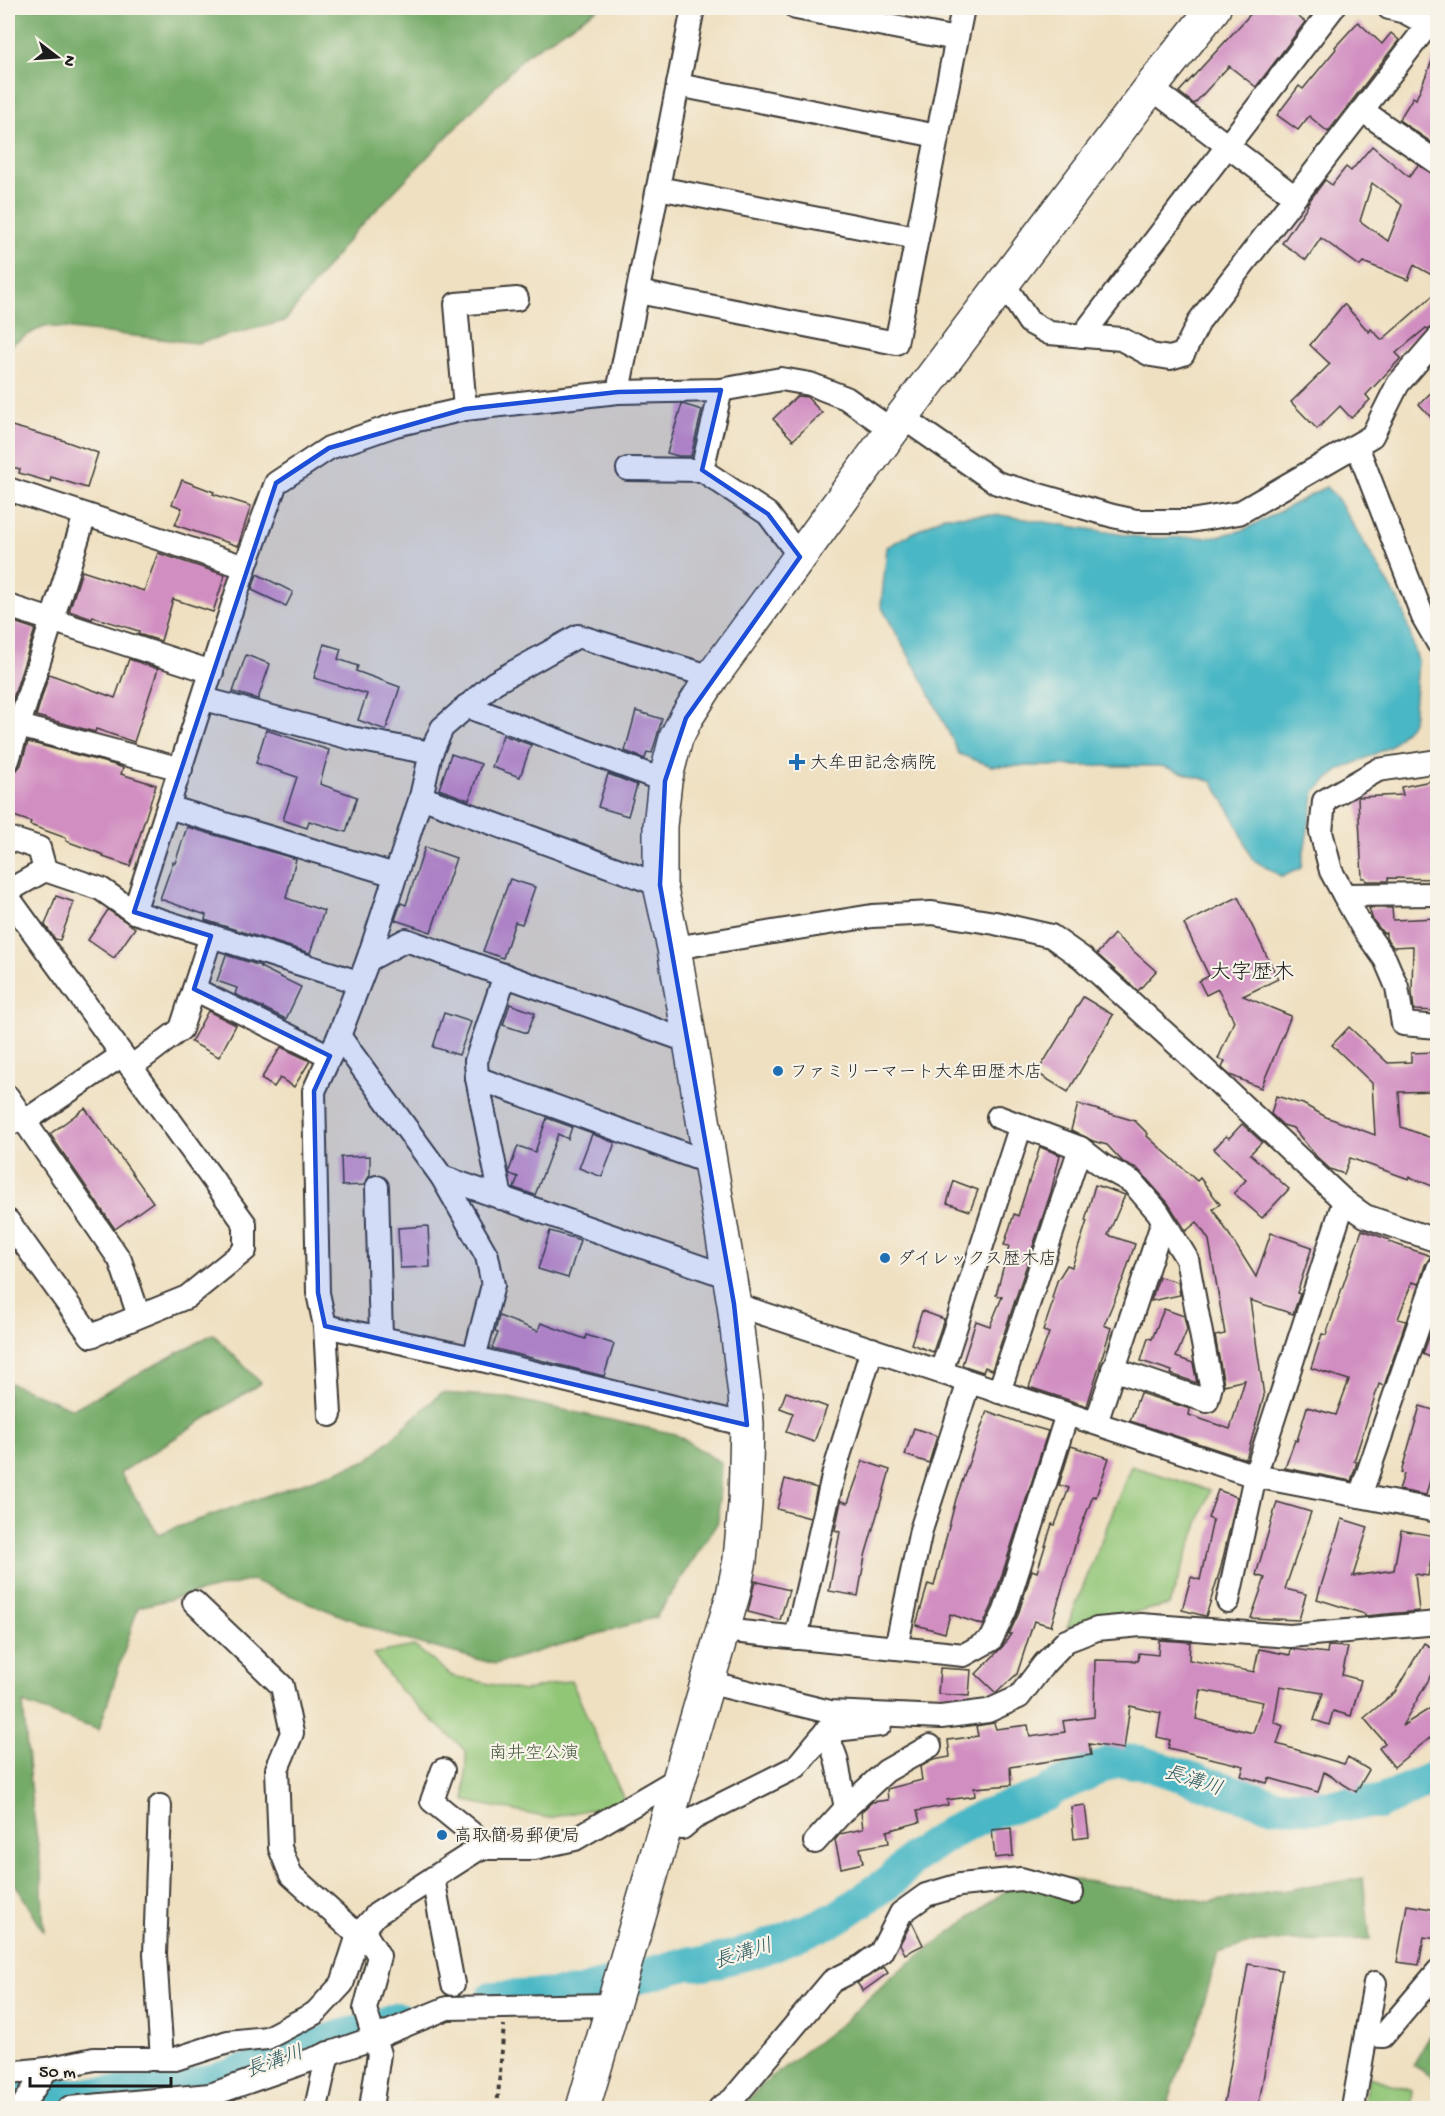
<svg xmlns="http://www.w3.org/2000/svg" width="1445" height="2116" font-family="'Gochi Hand','Klee One',sans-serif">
	<rect width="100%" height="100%" fill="#f7f3e8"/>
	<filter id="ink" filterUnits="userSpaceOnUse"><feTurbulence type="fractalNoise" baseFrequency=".0167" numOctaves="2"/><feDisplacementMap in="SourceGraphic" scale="12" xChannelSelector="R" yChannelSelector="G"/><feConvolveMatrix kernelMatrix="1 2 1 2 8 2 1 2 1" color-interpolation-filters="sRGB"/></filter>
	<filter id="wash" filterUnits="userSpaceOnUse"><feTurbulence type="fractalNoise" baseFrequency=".008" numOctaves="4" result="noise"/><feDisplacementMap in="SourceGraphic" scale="24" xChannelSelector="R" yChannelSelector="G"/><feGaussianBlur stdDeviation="1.35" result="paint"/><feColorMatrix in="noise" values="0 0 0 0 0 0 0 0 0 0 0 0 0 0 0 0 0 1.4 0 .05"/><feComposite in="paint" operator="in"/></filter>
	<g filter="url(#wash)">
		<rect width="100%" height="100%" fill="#efe0c1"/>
		<g fill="#92c677" stroke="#57714a" stroke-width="1.5">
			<polygon points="1131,1466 1210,1490 1169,1605 1067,1627"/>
			<polygon points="414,1646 452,1676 523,1691 571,1680 625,1802 549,1818 465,1801 466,1751 399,1689 373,1654"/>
			<polygon points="1369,2077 1413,2091 1411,2108 1362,2108"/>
		</g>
		<g fill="#75ab68" stroke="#486442" stroke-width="1.5">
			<polygon points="8,8 599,8 526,55 352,235 285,321 197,343 44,326 8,346"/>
			<polygon points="213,1334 261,1383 120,1473 158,1534 368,1460 441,1393 504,1397 675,1434 721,1463 718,1522 656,1617 495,1664 392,1636 252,1580 138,1607 99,1730 23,1703 31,1796 41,1867 44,1932 8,1872 8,1382 73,1409"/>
			<polygon points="1363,1878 1370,1939 1256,1942 1218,1953 1192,2045 1176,2077 1167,2108 741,2108 764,2083 847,2019 892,1976 1012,1886 1060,1879 1086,1881 1210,1902"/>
			<polygon points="1437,2024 1437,2080 1413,2065"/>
		</g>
		<polygon fill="#4ab7c5" stroke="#336a70" stroke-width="1.5" points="1326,487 1337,498 1402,606 1418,661 1413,722 1390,747 1338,771 1315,791 1301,868 1282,877 1252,859 1235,820 1213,782 1161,766 991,766 959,754 926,686 881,606 887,547 944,516 1000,515 1145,538 1213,537 1244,530"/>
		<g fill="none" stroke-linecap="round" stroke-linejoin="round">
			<g stroke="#4ab7c5" stroke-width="34">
				<polyline points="493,1998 584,1994 591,1990 689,1963 704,1964 756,1951 835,1919 892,1880 913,1858 950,1833 989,1814 1047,1794 1052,1789 1114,1761 1140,1762 1274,1805 1329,1807 1356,1802 1378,1803 1438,1776"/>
				<polyline points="8,2098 167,2091 230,2076 343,2036 372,2029 398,2019"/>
			</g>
		</g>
		<g id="blocks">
			<g fill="#d18ec1" fill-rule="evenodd">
				<polygon points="1256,8 1287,8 1305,22 1256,87 1229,66 1194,104 1179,92"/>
				<polygon points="1358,22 1382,44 1391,33 1399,40 1328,132 1309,116 1298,130 1277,115 1299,86 1303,89 1336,49 1335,47"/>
				<polygon points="1437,49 1437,146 1399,120 1413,97 1416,99"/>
				<path d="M 1372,146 L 1409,177 L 1418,165 L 1437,176 L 1437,278 L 1414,265 L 1408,280 L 1363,262 L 1360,266 L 1321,238 L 1306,260 L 1282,243 L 1308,205 L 1307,204 L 1325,180 L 1332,185 L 1346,167 L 1351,171 ZM 1372,183 L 1402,205 L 1388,241 L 1360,221 Z"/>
				<polygon points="1437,292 1437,325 1428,329 1426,328 1396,353 1401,358 1366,395 1370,400 1351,418 1340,406 1317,429 1291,402 1330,364 1310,345 1344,304 1369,332 1371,329 1382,340"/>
				<polygon points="1437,387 1437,424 1419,404"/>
				<polygon points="797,396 807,397 822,413 793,440 773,419"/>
				<polygon points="682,404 702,410 691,456 678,456 667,453"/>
				<polygon points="8,425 62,440 98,453 87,488 51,477 50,482 19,473 20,469 8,466"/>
				<polygon points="182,480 214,492 213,494 251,506 238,546 175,525 182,508 172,504"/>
				<polygon points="158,553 225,575 213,612 173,599 161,641 138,634 139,631 93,617 92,619 69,611 82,571 144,591"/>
				<polygon points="257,574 293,592 286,606 252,590"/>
				<polygon points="11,621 35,629 10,708 8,707 8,632"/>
				<polygon points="324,644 341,649 338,659 358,666 356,671 400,687 386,730 358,720 367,694 314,678"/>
				<polygon points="246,655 270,664 258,699 233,692"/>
				<polygon points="129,659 158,669 134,742 96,729 95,732 36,716 49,674 115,698"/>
				<polygon points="636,711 662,719 652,753 647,752 645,759 625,751"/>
				<polygon points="266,730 329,750 320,784 357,797 346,832 309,821 307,828 283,820 297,777 256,763"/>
				<polygon points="503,735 531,745 520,777 492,767"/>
				<polygon points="28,742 115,765 123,768 121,774 156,785 130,866 103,857 104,855 66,841 66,838 30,825 31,822 8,814 8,774 17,770 21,765"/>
				<polygon points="451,754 481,764 469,800 439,789"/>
				<polygon points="608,774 637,785 628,816 598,807"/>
				<polygon points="1431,781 1437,818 1437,879 1388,878 1388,881 1366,881 1365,878 1362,878 1358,797 1403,795 1401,787"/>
				<polygon points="187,827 296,859 286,898 324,911 310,953 205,920 206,915 160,899 173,862 175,863"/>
				<polygon points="425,847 456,858 431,932 395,920 401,903 406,905"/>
				<polygon points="510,879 535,887 522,924 515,922 503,958 483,951"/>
				<polygon points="56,896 74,902 60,940 55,939 45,925"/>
				<polygon points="1238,897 1278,979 1243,996 1291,1016 1261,1088 1230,1075 1222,1068 1225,1061 1218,1059 1234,1021 1218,989 1206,995 1199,981 1209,976 1184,924"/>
				<polygon points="1369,908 1392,908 1393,920 1437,918 1437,1011 1414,1010 1412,992 1413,946 1393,947 1386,938 1386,933 1383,933 1373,920"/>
				<polygon points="108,910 135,928 114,958 88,940"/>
				<polygon points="1114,934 1156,971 1138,991 1097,954"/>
				<polygon points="226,955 261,966 260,967 301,987 286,1019 235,994 237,988 217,981"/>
				<polygon points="1083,997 1113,1015 1068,1092 1037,1073"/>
				<polygon points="510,1004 535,1013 527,1033 503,1025"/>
				<polygon points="208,1011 236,1025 219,1057 191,1042"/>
				<polygon points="444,1013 471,1022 459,1055 433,1047"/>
				<polygon points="1349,1027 1388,1063 1411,1062 1411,1053 1437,1052 1437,1091 1399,1092 1401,1127 1437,1140 1437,1188 1410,1177 1409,1179 1350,1158 1344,1174 1330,1169 1317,1157 1293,1128 1283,1125 1271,1114 1276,1096 1303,1104 1326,1117 1375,1135 1372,1083 1332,1045"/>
				<polygon points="281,1047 310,1061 294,1087 280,1078 274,1087 261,1079"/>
				<polygon points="1078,1104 1135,1121 1148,1134 1147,1136 1197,1181 1200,1178 1220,1204 1213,1209 1256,1277 1271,1233 1312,1247 1297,1293 1300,1294 1293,1314 1250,1300 1264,1396 1246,1459 1130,1421 1140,1393 1190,1409 1189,1415 1230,1429 1245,1380 1224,1385 1215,1336 1225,1334 1209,1240 1197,1222 1186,1231 1168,1203 1137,1168 1123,1162 1107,1145 1093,1141 1071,1130"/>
				<polygon points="85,1108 153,1202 115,1229 50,1134"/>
				<polygon points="547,1118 572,1127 568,1139 558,1134 535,1195 514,1188 518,1177 510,1174 509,1171 518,1146 535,1152"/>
				<polygon points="1242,1124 1262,1142 1250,1154 1289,1189 1262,1218 1234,1193 1246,1180 1214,1149 1226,1136 1229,1138"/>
				<polygon points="592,1134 615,1143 602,1177 579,1168"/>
				<polygon points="1040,1147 1060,1155 1051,1192 992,1370 985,1367 983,1372 962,1365 976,1321 990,1326 1002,1297 996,1295 1009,1246 1004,1245 1014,1214 1018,1216"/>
				<polygon points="370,1156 370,1175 364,1185 342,1186 341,1157"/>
				<polygon points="954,1181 978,1190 970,1211 947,1203"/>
				<polygon points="1095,1185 1125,1195 1108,1235 1135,1244 1124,1277 1104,1325 1111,1328 1087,1406 1029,1387 1049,1333 1043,1331 1054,1299 1052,1298 1057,1281 1067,1265 1072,1267 1087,1221 1085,1221"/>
				<polygon points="428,1226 430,1267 400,1268 398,1228"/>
				<polygon points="1362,1230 1390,1240 1389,1242 1431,1256 1425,1265 1419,1284 1412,1282 1398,1319 1406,1321 1384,1386 1379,1384 1354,1461 1357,1462 1351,1481 1285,1468 1295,1440 1297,1441 1307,1407 1336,1415 1349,1380 1311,1368 1322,1334 1326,1335"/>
				<polygon points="550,1231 580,1240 568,1278 538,1269"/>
				<polygon points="1159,1277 1178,1282 1180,1295 1151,1301"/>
				<polygon points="1164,1309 1184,1316 1187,1330 1176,1357 1193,1363 1197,1383 1171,1374 1172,1371 1141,1361 1148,1338 1152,1339"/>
				<polygon points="922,1311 944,1319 933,1352 911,1344"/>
				<polygon points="499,1316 538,1331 541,1323 585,1339 586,1335 614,1344 604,1376 492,1348 498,1333 495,1332"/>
				<polygon points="1432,1329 1437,1331 1437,1360 1423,1354"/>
				<polygon points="786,1392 827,1407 814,1442 786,1432 793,1413 780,1408"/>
				<polygon points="1420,1406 1437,1411 1437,1454 1426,1495 1399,1490 1404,1474 1401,1473"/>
				<polygon points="987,1411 1020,1423 1048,1431 992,1606 983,1625 950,1614 945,1633 916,1625 928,1584 934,1586 956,1499"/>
				<polygon points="914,1428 937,1436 929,1463 905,1455"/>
				<polygon points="1071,1446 1109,1458 1096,1497 1093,1496 1079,1532 1051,1626 1034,1621 1017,1674 996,1693 976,1674 1003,1646 1011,1634 1009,1634 1018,1615 1032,1570 1037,1572 1052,1524 1055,1525 1069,1488 1059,1485"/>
				<polygon points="863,1461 890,1470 865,1556 858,1596 829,1591 840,1532 835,1530 841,1501 848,1503"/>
				<polygon points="785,1479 817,1488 810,1518 777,1509"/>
				<polygon points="1218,1490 1237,1497 1221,1567 1206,1616 1205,1616 1182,1610 1191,1577 1200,1580 1213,1520 1208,1518"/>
				<polygon points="1277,1502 1311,1512 1285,1589 1306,1594 1299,1620 1251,1618 1265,1578 1256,1575"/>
				<polygon points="1342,1519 1368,1527 1353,1576 1394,1570 1401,1530 1435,1536 1428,1576 1415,1574 1419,1611 1365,1616 1365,1614 1317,1599"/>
				<polygon points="755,1581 789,1590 780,1620 748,1612"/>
				<path d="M 1159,1640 L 1190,1642 L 1189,1660 L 1254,1672 L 1259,1649 L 1290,1655 L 1291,1649 L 1327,1653 L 1328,1646 L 1348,1647 L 1342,1675 L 1361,1680 L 1351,1716 L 1333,1711 L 1329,1725 L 1314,1720 L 1323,1693 L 1280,1686 L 1274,1722 L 1283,1726 L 1277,1744 L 1344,1764 L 1348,1757 L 1369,1770 L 1356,1792 L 1324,1772 L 1318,1792 L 1269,1778 L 1267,1783 L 1241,1776 L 1244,1766 L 1168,1748 L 1170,1740 L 1157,1737 L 1161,1713 L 1130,1706 L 1124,1749 L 1089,1744 L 1091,1755 L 1010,1767 L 1011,1785 L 974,1788 L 975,1796 L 947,1800 L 948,1805 L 917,1811 L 920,1822 L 887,1831 L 889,1843 L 860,1848 L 863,1863 L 841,1868 L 835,1840 L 840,1834 L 863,1829 L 861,1812 L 872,1802 L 888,1800 L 887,1789 L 922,1780 L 920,1767 L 933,1760 L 950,1757 L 948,1740 L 978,1736 L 976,1726 L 994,1723 L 996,1729 L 1028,1725 L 1030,1737 L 1065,1732 L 1063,1721 L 1094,1717 L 1095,1660 L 1138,1661 L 1139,1653 L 1158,1655 ZM 1201,1690 L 1263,1702 L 1253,1733 L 1196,1719 Z"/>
				<polygon points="1424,1643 1437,1651 1437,1665 1402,1726 1437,1704 1437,1732 1394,1767 1379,1748 1385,1743 1364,1718 1395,1692"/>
				<polygon points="940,1668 971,1670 969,1696 938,1694"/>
				<polygon points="1085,1805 1089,1837 1074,1839 1071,1807"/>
				<polygon points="1011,1828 1013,1856 995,1858 992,1830"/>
				<polygon points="1407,1905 1437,1910 1437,1939 1424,1937 1419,1965 1397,1962"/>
				<polygon points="912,1922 923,1945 905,1954 900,1944"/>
				<polygon points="1248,1964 1282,1970 1258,2109 1223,2109"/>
				<polygon points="884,1967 888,1973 863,1991 857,1983"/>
			</g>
		</g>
	</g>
	<g filter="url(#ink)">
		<use href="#blocks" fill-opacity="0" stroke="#3c3935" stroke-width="1.5"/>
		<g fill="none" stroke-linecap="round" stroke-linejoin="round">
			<defs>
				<g id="street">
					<polyline points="796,8 956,39"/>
					<polyline points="1389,8 1405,12 1438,30"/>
					<polyline points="678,85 937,136"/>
					<polyline points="1151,88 1295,197"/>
					<polyline points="1363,111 1438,163"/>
					<polyline points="658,188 917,238"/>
					<polyline points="1004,284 1029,322 1049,333 1121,339 1151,355 1170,358 1183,354 1200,320 1428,25 1436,8"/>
					<polyline points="638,292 896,343 963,8"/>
					<polyline points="1082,336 1333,8"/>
					<polyline points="721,390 702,470 768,514 800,557"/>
					<polyline points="618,392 693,8"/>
					<polyline points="465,409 456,304 517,299"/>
					<polyline points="902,417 997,483 1113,516 1136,521 1190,521 1239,513 1372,436 1398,384 1438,338"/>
					<polyline points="1357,446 1423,617 1438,643"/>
					<polyline points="628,469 702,470"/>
					<polyline points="8,489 245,567"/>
					<polyline points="8,606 212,672"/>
					<polyline points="204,699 351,738 431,753"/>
					<polyline points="466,706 665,781"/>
					<polyline points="8,723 181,769"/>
					<polyline points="8,760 85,515"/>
					<polyline points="1438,761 1378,770 1324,801 1321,832 1331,871 1344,895 1438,894"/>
					<polyline points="421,797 660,885"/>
					<polyline points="168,807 395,875"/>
					<polyline points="8,838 39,848 45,870"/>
					<polyline points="8,891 45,870 101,889 134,912 358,982"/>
					<polyline points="1344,895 1362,927 1385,959 1397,987 1403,1024 1438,1027"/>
					<polyline points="8,897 245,1224 245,1250 187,1297 91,1336 8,1221"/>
					<polyline points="134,912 245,567 276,483 329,448 395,425 465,409 618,392 721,390 781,379 810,384 846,398 893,431"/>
					<polyline points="674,948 872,916 932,913 995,923 1051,936 1082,958 1187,1053 1344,1201 1365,1216 1438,1241"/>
					<polyline points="368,960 406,940 690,1042"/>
					<polyline points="194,989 330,1056"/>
					<polyline points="339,1036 442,1177 729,1277"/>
					<polyline points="131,1067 181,1029 211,936"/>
					<polyline points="477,1078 710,1163"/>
					<polyline points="8,1097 120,1260 139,1316"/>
					<polyline points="998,1117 1080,1148 1103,1166 1132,1182 1158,1212 1187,1259 1211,1386 1207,1401 1113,1369"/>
					<polyline points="12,1122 25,1121 122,1055"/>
					<polyline points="442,1177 487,1256 493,1285 474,1358"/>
					<polyline points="377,1187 381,1338"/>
					<polyline points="501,1198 477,1078 476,1061 505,975"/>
					<polyline points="734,1304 1255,1476 1438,1511"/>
					<polyline points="325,1326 474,1358 747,1425"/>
					<polyline points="941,1372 1021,1125"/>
					<polyline points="999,1392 1080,1148"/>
					<polyline points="330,1415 325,1326 318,1293 314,1091 339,1036 368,960 421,797 431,753 442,728 494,683 578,636 712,677"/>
					<polyline points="1096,1423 1163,1221"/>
					<polyline points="1360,1496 1438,1269"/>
					<polyline points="1228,1601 1255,1476 1344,1201"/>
					<polyline points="194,1602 282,1686 292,1733 277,1769 280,1848 291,1875 358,1935"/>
					<polyline points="722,1630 964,1655 991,1640 1005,1611 1067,1414"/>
					<polyline points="796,1638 834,1472 872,1349"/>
					<polyline points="896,1648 921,1530 969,1382"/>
					<polyline points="707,1682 830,1712 941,1717 988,1711 1019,1697 1044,1664 1066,1641 1097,1629 1141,1625 1290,1636 1438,1623"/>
					<polyline points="826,1731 836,1758 846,1808"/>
					<polyline points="443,1770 432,1801 475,1836 480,1848"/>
					<polyline points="160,1806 155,1954 162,2059"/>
					<polyline points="682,1828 694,1818 796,1767 826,1731 880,1725"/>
					<polyline points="815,1842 846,1808 886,1771 930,1746"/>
					<polyline points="433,1878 453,1984"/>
					<polyline points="363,1930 379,1956 365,2009 379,2054 371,2108"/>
					<polyline points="1366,2035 1383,2036 1438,1971"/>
					<polyline points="8,2073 47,2069 94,2059 175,2059 228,2042 267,2038 315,2013 342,1984 358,1935 377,1914 480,1848 534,1848 575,1839 679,1778"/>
					<polyline points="21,2108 47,2069"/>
					<polyline points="69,2108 210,2095 374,2038 447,2008 613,2005"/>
					<polyline points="316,2108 328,2053"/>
					<polyline points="720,2108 732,2100 832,1981 862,1966 881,1952 901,1913 926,1895 960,1885 1021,1879 1072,1893"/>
					<polyline points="1353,2108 1375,1983"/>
				</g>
				<polyline id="secondary" points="583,2108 733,1595 740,1560 745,1504 747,1425 745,1395 734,1304 690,1042 674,948 660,885 660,826 665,781 676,738 686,718 712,677 902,417 1155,82 1214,8"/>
			</defs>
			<use href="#street" stroke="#3c3935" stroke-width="26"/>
			<use href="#secondary" stroke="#3c3935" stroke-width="36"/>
			<polyline stroke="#3c3935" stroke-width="4" stroke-dasharray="4.5 4.5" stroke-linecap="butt" points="497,2108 504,2025"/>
			<use href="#street" stroke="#fff" stroke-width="22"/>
			<use href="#secondary" stroke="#fff" stroke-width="33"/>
		</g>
	</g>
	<path fill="#1d4ed8" fill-opacity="0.2" stroke="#1d4ed8" stroke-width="4.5" stroke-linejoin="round" d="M 721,390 L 702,470 L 768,514 L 800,557 L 686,718 L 665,781 L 660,885 L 734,1304 L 747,1425 L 325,1326 L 318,1293 L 314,1091 L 330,1056 L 194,989 L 211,936 L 134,912 L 276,483 L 329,448 L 465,409 L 618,392 Z"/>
	<g fill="#1f6fb2" stroke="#f7f3e8" stroke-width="2">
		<path d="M794 753h6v6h6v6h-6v6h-6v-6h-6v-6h6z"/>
		<circle cx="778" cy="1071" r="6"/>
		<circle cx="885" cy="1258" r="6"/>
		<circle cx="442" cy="1835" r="6"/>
	</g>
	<g text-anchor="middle" stroke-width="4.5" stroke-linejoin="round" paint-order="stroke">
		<g font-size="18" fill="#1c1c1c" stroke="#f7f3e8" text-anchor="start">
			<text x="810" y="768">大牟田記念病院</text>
			<text x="790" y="1077">ファミリーマート大牟田歴木店</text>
			<text x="897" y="1264">ダイレックス歴木店</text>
			<text x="454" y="1841">高取簡易郵便局</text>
		</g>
		<g font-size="18" fill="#45583c" stroke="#f7f3e8">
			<text x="534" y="1758">南井空公演</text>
		</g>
		<g font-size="20" font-style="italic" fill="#2e5a60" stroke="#f7f3e8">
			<text transform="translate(1194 1779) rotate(18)" y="7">長溝川</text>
			<text transform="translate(743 1952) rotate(-17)" y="7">長溝川</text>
			<text transform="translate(274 2060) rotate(-20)" y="7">長溝川</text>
		</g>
		<g font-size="21" fill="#1c1c1c" stroke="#f7f3e8">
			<text x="1252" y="978">大字歴木</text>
		</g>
	</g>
	<rect width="1445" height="2116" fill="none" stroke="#f7f3e8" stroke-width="30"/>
	<g transform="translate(57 57) rotate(107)" stroke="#f7f3e8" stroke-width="4.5" paint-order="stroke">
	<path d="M0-4.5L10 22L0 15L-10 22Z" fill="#1c1c1c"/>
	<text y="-9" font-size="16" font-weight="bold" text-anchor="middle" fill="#1c1c1c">N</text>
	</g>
	<path d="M30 2077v9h141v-9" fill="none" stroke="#1c1c1c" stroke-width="3"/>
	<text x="39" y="2077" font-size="18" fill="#1c1c1c" stroke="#f7f3e8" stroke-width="4.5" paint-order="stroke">50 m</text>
</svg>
